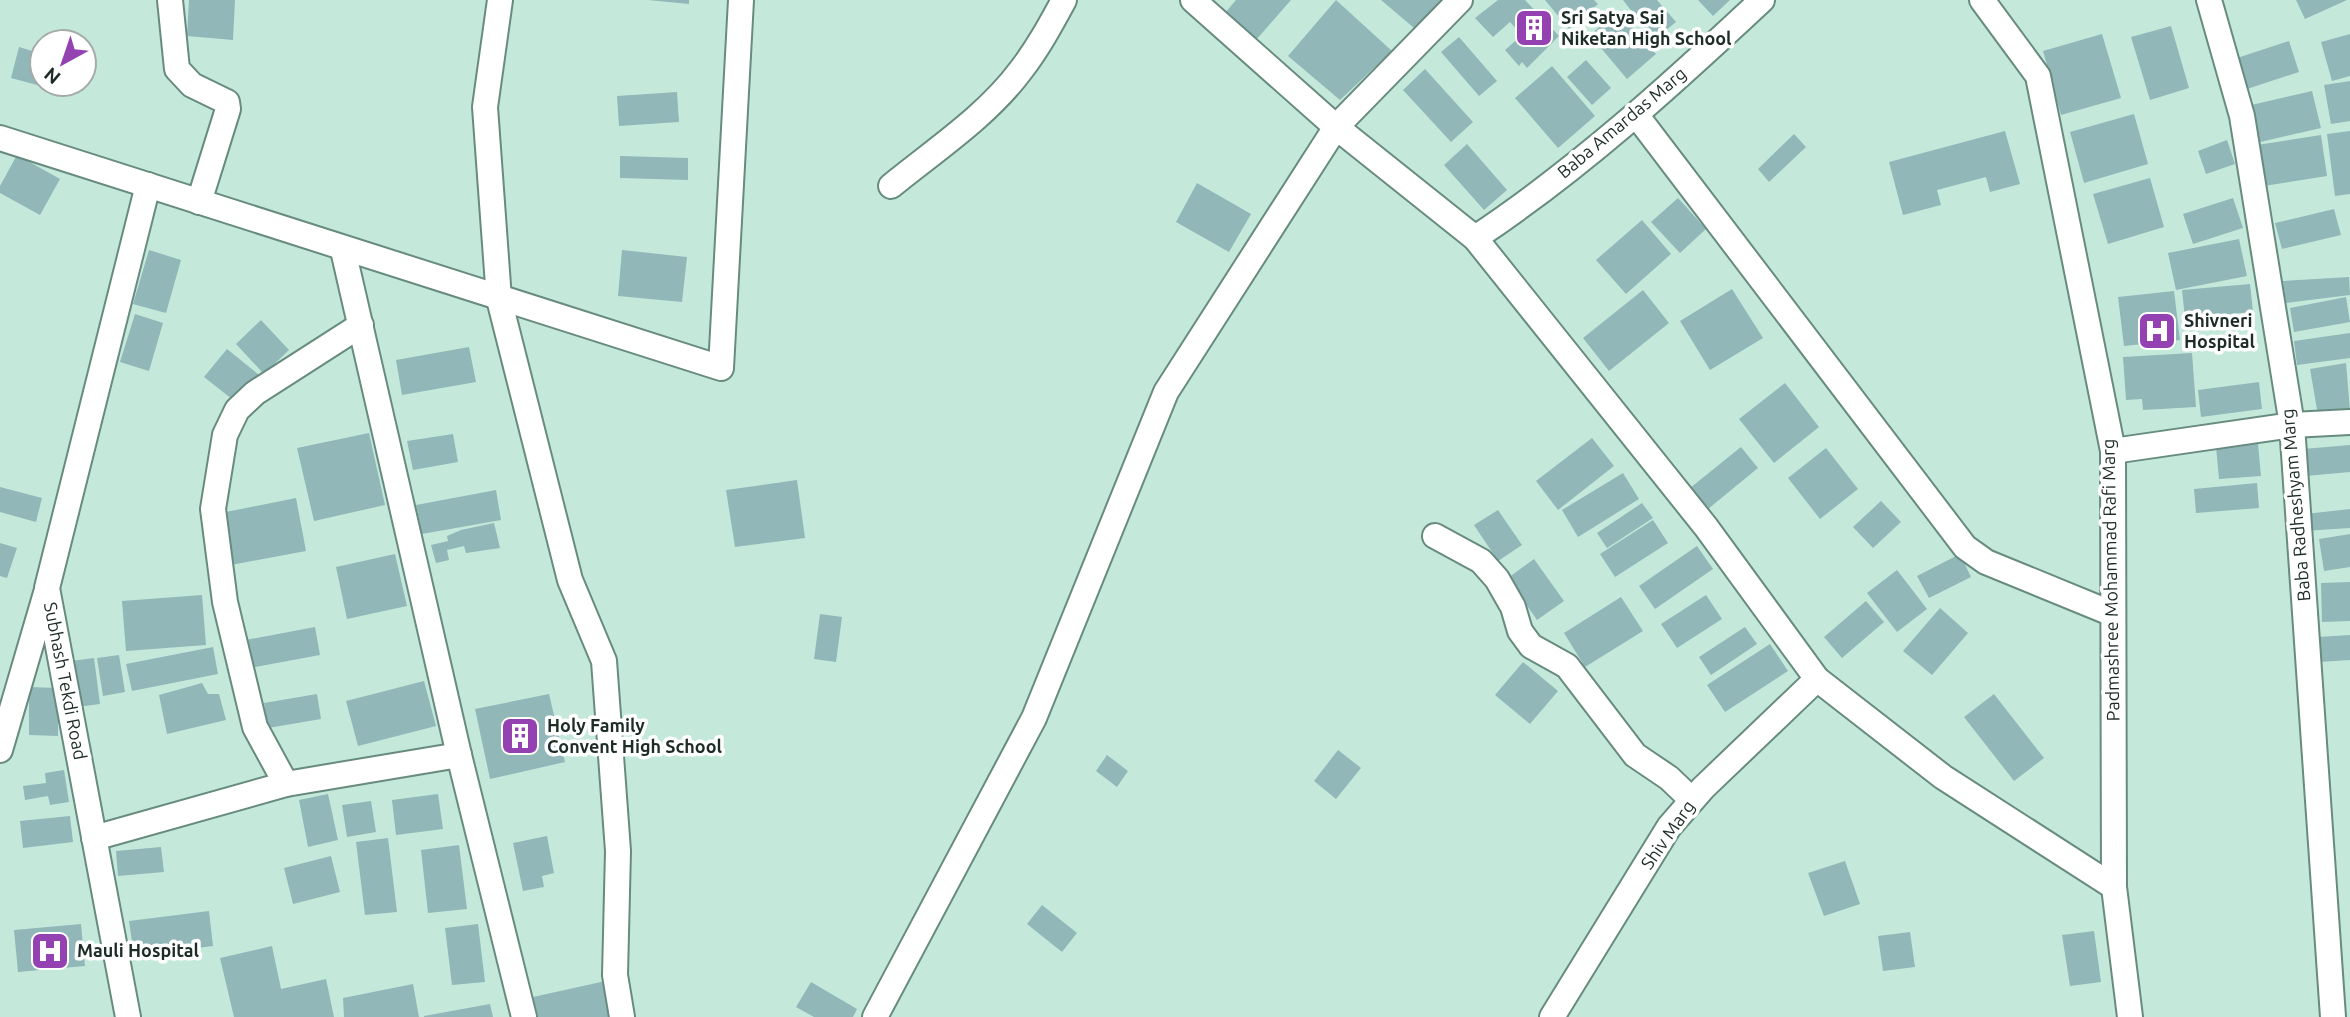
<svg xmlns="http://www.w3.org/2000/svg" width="2350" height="1017" font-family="Ubuntu,sans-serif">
	<rect width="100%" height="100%" fill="#c4e9db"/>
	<g fill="#91b7b9">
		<polygon points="189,0 235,0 233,40 187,36"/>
		<polygon points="648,0 689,0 689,4"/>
		<polygon points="1236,0 1291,0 1256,40 1225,13"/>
		<polygon points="1336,0 1392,51 1340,100 1288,56"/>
		<polygon points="1381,0 1448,0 1420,33"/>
		<polygon points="1498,0 1525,0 1559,36 1527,68 1522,62 1519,66 1505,50 1522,35 1510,22 1493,37 1475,18"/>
		<polygon points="1545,0 1594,0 1598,4 1569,29"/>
		<polygon points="1623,0 1657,0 1676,22 1654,40"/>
		<polygon points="1698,0 1730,0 1713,16"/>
		<polygon points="2296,0 2347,0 2305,19"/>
		<polygon points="1618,11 1656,54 1627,79 1590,35"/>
		<polygon points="2171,26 2189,88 2150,100 2131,37"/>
		<polygon points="2102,34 2121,98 2061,115 2043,51"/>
		<polygon points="2350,34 2350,76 2332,81 2321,42"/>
		<polygon points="1459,37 1497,81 1479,96 1441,52"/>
		<polygon points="2289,41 2299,72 2244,90 2234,59"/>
		<polygon points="19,47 42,54 42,84 53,84 52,89 11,78"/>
		<polygon points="1586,60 1611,88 1592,105 1567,77"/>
		<polygon points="1552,66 1595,116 1558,148 1515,98"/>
		<polygon points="1425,69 1473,122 1451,142 1403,90"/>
		<polygon points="2350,81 2350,121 2331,124 2324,85"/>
		<polygon points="2312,91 2321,128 2256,143 2247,106"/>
		<polygon points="677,92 679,122 619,126 617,96"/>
		<polygon points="2134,114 2148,164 2084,183 2070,132"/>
		<polygon points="2005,131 2020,184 1990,192 1986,177 1937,190 1941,205 1903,215 1889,162"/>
		<polygon points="2350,131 2350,194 2335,196 2327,134"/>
		<polygon points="1794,134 1806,147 1769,182 1758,169"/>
		<polygon points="2321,135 2327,176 2264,186 2257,145"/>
		<polygon points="2227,140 2235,164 2206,174 2198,151"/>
		<polygon points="1467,144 1507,190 1484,210 1444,165"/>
		<polygon points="17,155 60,179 40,215 0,193 0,186"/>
		<polygon points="620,156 688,158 688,180 620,178"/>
		<polygon points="2150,178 2164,227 2108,244 2093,194"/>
		<polygon points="1197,183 1251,214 1229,252 1176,222"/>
		<polygon points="1678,198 1706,229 1680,253 1651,222"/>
		<polygon points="2233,198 2243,228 2193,244 2183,214"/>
		<polygon points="2334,209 2341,235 2282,249 2275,223"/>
		<polygon points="1642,220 1671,254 1626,294 1596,260"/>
		<polygon points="2239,239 2247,276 2176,290 2168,253"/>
		<polygon points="149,250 181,260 166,313 133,304"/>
		<polygon points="622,250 687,257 682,302 618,296"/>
		<polygon points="2349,277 2350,295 2286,303 2283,281"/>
		<polygon points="2250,284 2253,312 2185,318 2182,290"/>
		<polygon points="1732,289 1763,338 1710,370 1680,321"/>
		<polygon points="1643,290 1669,323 1609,371 1583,338"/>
		<polygon points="2174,291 2180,340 2124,346 2118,297"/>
		<polygon points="2346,297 2350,322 2294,332 2290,308"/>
		<polygon points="135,314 163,323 149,371 120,362"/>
		<polygon points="261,320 289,350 264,374 236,344"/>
		<polygon points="2350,333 2350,358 2297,365 2294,341"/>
		<polygon points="469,347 476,382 402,395 396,360"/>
		<polygon points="227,349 259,375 237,403 204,377"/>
		<polygon points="2192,353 2196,407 2143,410 2142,399 2126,400 2123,357"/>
		<polygon points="2346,363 2350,411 2318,415 2310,369"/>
		<polygon points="2259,382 2262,409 2201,417 2198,390"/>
		<polygon points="1785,383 1819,427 1774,463 1739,419"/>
		<polygon points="369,433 385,505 314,521 297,448"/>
		<polygon points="453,434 458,462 413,470 407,441"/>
		<polygon points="1592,438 1614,466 1558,510 1536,481"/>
		<polygon points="2258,444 2261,476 2219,479 2216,447"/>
		<polygon points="2350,445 2350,472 2306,476 2303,449"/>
		<polygon points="1741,447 1758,468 1708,509 1690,488"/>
		<polygon points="1826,448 1858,489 1820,519 1788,478"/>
		<polygon points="1623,473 1639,499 1578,537 1562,510"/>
		<polygon points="797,480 805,538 735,547 726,490"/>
		<polygon points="2257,483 2259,508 2196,513 2194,489"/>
		<polygon points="0,487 42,498 36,522 0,512"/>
		<polygon points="496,490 501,520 422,534 416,505"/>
		<polygon points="296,498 306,551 231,565 221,513"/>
		<polygon points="1881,501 1901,522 1873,548 1853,527"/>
		<polygon points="1642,503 1653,518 1607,548 1597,533"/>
		<polygon points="2350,509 2350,528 2304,531 2305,514"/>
		<polygon points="1498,510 1522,545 1498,561 1474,525"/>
		<polygon points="1653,520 1668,543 1615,577 1600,554"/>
		<polygon points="494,523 500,548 466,553 464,546 447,550 449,560 436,563 431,545 448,541 447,536 461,530"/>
		<polygon points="2350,534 2350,567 2324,571 2319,539"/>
		<polygon points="0,543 17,548 7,578 0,576"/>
		<polygon points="1697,546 1713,569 1655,609 1639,586"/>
		<polygon points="395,554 407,606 347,619 336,567"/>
		<polygon points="1960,554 1971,577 1929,598 1917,576"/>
		<polygon points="1534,559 1564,601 1537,620 1508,578"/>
		<polygon points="1897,570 1927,609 1897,632 1867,593"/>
		<polygon points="2350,582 2350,621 2322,622 2321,583"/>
		<polygon points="202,595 206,645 126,651 122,601"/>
		<polygon points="1706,595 1722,619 1677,648 1661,624"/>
		<polygon points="1621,597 1643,631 1585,667 1564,633"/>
		<polygon points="1866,601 1884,622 1842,658 1824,637"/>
		<polygon points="1940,608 1968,633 1932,675 1903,651"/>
		<polygon points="820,614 842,617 836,662 814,659"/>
		<polygon points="315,627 320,655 245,669 240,641"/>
		<polygon points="1745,627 1757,644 1711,675 1699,657"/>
		<polygon points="2350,635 2350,660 2319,662 2318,637"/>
		<polygon points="1770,644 1788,671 1725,712 1707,685"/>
		<polygon points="213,647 218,674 132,691 126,664"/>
		<polygon points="119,655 125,692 103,696 97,658"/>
		<polygon points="94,658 100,704 77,707 71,661"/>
		<polygon points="1523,662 1558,691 1530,724 1495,695"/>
		<polygon points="424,681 436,726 358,746 346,701"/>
		<polygon points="202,683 208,694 219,694 226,720 167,734 159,695"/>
		<polygon points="29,687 58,688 58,736 29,735"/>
		<polygon points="317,694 321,719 268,728 264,703"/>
		<polygon points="549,694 565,762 490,779 475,709"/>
		<polygon points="1994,694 2044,758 2014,781 1964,717"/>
		<polygon points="1338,750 1361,768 1336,799 1314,781"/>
		<polygon points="1107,755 1128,771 1117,787 1096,771"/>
		<polygon points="64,770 69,802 50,805 48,796 25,800 23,786 46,783 45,773"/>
		<polygon points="328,794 338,840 308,847 299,800"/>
		<polygon points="438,794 443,829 396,835 392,800"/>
		<polygon points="371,801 376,832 347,837 342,805"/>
		<polygon points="70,816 73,842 23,848 20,821"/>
		<polygon points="547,836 554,873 542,876 544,887 523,891 513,843"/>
		<polygon points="388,838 397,912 365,915 356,842"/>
		<polygon points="459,845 467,909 428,913 421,850"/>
		<polygon points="161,847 164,872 118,876 116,851"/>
		<polygon points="331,856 340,892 293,904 284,868"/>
		<polygon points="1845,861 1860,904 1824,916 1808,873"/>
		<polygon points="1042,905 1077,933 1062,952 1027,924"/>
		<polygon points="209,911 213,946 134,956 129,921"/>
		<polygon points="81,924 85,966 18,972 14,930"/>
		<polygon points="478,924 485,982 452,985 445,928"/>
		<polygon points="2094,931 2101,982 2070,986 2062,935"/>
		<polygon points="1910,932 1915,967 1883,971 1878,936"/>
		<polygon points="272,946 281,989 326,979 334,1017 234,1017 220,958"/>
		<polygon points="610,980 619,1017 538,1017 533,997"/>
		<polygon points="811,982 857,1009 853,1017 814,1017 796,1007"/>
		<polygon points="413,984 419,1017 344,1017 343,998"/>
		<polygon points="490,1004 493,1017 424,1017 424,1016"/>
	</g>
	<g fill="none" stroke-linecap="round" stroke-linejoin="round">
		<defs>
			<g id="minor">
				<polyline points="170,0 177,69 192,85 227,102 228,109 199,202"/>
				<polyline points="500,0 485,107 499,299 570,580 604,661 618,851 615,975 622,1017"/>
				<polyline points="1193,0 1336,127 1460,0"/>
				<polyline points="1982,0 2038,76 2113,451 2114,887 2130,1017"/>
				<polyline points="2209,0 2242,116 2292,425 2333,1017"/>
				<polyline points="1637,116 1965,547 1986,562 2113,614"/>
				<polyline points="0,138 721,368 741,0"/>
				<path d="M 891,186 C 935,150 987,116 1021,70 C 1038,48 1051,24 1064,0"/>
				<path d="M 1475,238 C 1579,169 1671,85 1762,0"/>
				<polyline points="343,250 459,755 524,1017"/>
				<polyline points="2113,451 2292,425 2350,422"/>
				<polyline points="1435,536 1481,561 1497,579 1513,607 1520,631 1531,646 1567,666 1635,755 1669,778 1692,800"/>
				<polyline points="0,750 46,593"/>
				<polyline points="286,784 459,755"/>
				<polyline points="94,838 286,784 255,727 225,602 213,509 225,435 237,410 255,393 361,325"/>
				<polyline points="128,1017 47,588 148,185"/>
				<polyline points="875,1017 1034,718 1166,392 1336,127 1475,238 1706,527 1817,679 1943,777 2114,887"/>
				<polyline points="1552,1017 1669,827 1703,788 1817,679"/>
			</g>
		</defs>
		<use href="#minor" stroke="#688b7f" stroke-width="28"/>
		<use href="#minor" stroke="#fff" stroke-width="24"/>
	</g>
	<defs>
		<symbol id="building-square" viewBox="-11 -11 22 22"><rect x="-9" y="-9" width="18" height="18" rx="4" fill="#9442b1" stroke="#fff"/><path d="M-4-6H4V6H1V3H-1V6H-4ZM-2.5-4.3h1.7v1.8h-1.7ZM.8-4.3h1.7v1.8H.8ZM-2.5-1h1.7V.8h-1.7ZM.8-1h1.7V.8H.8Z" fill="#fff"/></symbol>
		<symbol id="hospital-square" viewBox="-11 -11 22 22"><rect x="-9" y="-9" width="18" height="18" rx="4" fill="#9442b1" stroke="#fff"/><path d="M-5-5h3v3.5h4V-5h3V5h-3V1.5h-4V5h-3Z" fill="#fff"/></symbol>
	</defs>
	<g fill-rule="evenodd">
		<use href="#building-square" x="1512" y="6" width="44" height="44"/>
		<use href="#hospital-square" x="2135" y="309" width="44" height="44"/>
		<use href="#building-square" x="498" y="714" width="44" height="44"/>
		<use href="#hospital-square" x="28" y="929" width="44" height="44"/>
	</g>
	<g text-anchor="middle" stroke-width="7" stroke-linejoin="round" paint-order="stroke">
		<g font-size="18" font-weight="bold" fill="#1d2c27" stroke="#fff" text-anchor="start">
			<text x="1561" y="24">Sri Satya Sai<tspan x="1561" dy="21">Niketan High School</tspan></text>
			<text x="2184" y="327">Shivneri<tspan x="2184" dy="21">Hospital</tspan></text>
			<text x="547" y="732">Holy Family<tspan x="547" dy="21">Convent High School</tspan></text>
			<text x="77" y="957">Mauli Hospital</text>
		</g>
		<g font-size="18" fill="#1d2c27" stroke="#fff">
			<text transform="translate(1622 123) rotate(-40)" y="6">Baba Amardas Marg</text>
			<text transform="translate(2296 505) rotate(-95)" y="6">Baba Radheshyam Marg</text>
			<text transform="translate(2111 580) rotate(-91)" y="6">Padmashree Mohammad Rafi Marg</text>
			<text transform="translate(65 681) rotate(79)" y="6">Subhash Tekdi Road</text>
			<text transform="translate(1668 835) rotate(-55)" y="6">Shiv Marg</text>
		</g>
	</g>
	<g transform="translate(63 63) rotate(220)"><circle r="33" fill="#ffffff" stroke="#a5aba9" stroke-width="2"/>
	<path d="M0-5L12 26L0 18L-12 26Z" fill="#9442b1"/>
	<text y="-10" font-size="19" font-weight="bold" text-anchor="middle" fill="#1d2c27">N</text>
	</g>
</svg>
